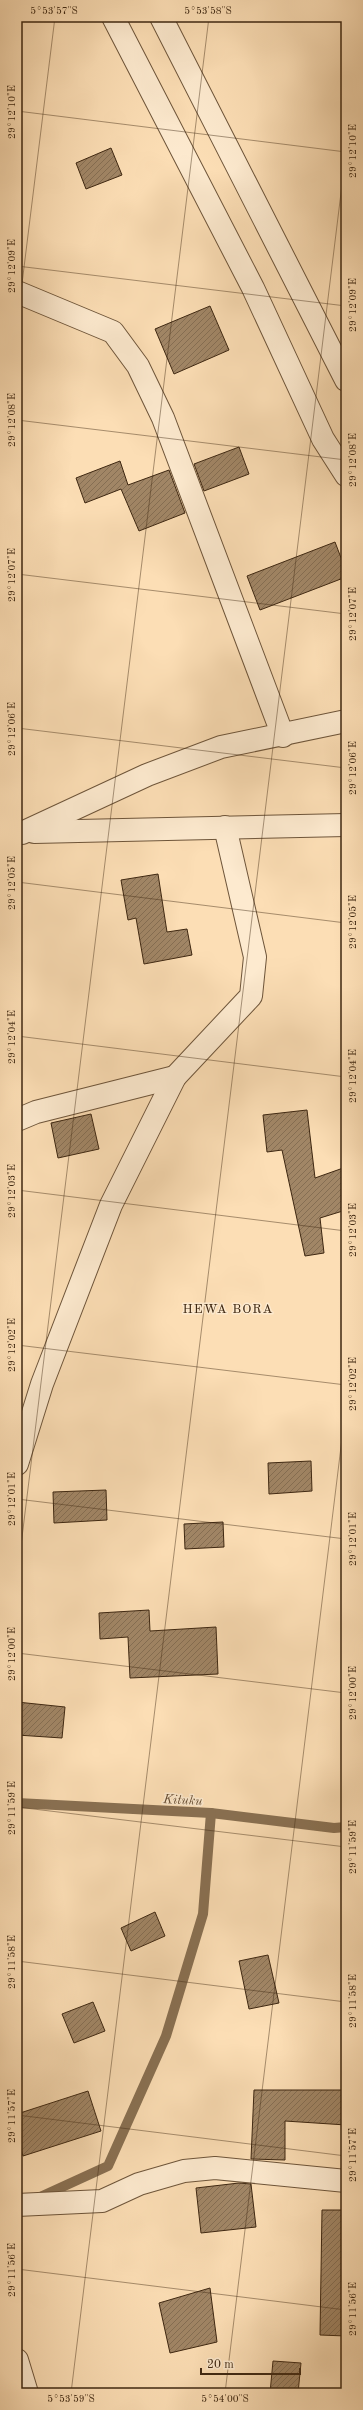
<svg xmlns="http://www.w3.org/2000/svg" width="363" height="2410" font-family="'Old Standard TT',serif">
	<defs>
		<pattern id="building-hatch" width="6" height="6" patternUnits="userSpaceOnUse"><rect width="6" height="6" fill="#a18666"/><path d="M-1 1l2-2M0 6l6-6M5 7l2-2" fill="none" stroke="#856e53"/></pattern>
	</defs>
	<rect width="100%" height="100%" fill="#fcdeb5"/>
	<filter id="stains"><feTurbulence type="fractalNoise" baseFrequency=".005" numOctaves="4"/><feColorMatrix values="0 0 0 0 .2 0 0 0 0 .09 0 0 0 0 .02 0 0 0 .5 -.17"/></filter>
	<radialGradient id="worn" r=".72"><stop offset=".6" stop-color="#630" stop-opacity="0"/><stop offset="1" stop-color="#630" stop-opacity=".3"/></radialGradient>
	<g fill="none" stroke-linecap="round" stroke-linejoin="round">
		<g stroke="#897052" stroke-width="10">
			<polyline points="17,1803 211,1813 334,1828 346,1827"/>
			<polyline points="38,2198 108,2166 166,2036 203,1914 211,1813"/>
		</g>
	</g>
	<g fill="url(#building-hatch)" stroke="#3e2711">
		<polygon points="111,148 122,175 86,189 76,163"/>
		<polygon points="210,306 229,350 174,374 155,329"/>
		<polygon points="239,447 249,474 204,491 194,464"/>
		<polygon points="120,461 128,485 169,470 185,513 139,531 121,489 85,503 76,478"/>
		<polygon points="335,542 346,571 346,577 260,610 247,576"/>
		<polygon points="158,874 167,932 187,929 192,955 144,964 136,918 128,920 121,880"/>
		<polygon points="307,1110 315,1178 346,1167 346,1210 320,1218 324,1253 305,1256 282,1150 267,1152 263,1115"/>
		<polygon points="91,1114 99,1149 58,1158 51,1123"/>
		<polygon points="311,1461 312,1491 269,1494 268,1463"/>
		<polygon points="106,1490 107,1520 54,1523 53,1492"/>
		<polygon points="223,1522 224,1547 185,1549 184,1524"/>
		<polygon points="149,1610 150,1631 216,1627 218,1674 130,1678 128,1637 100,1639 99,1613"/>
		<polygon points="17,1702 65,1707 62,1738 17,1735"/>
		<polygon points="155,1912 165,1936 131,1951 121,1928"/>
		<polygon points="268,1955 279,2003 249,2009 239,1961"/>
		<polygon points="93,2002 105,2031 74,2043 62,2014"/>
		<polygon points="254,2090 346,2090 346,2125 285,2121 285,2160 251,2159"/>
		<polygon points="88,2091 101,2131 23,2156 17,2136 17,2114"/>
		<polygon points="239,2183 251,2184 256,2227 201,2233 196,2188"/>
		<polygon points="322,2210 346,2210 346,2336 320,2335"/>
		<polygon points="210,2288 217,2342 170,2353 159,2303"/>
		<polygon points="273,2361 301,2363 298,2393 270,2393"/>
	</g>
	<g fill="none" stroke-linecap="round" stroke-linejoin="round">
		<defs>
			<g id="minor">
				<polyline points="17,292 113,332 138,366 163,418 283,736"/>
				<polyline points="17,1120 36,1112 175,1077"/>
				<polyline points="17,1464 42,1384 111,1205 175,1077 251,996 255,957 225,827"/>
				<polyline points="17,2205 102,2201 139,2184 184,2171 215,2168 346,2181"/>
				<polyline points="17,2360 27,2393"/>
			</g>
			<g id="tertiary">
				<polyline points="113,17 253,288 323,439 346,475"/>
				<polyline points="161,17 346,380"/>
				<polyline points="34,832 346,825"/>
				<polyline points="22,833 147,775 221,747 346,721"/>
			</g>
		</defs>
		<use href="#minor" stroke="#6e553a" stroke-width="24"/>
		<use href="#tertiary" stroke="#6e553a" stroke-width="24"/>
		<use href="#minor" stroke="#fdeacf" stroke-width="22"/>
		<use href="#tertiary" stroke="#fdeacf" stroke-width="22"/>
	</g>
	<path fill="none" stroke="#3e2711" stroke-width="1" stroke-opacity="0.45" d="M 17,111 L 346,152M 17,266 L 346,306M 17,324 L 55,17M 17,420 L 346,460M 17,574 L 346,614M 17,728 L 346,768M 17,882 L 346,923M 17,1036 L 346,1077M 17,1190 L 346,1231M 17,1345 L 346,1385M 17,1499 L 346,1539M 17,1578 L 209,17M 17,1653 L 346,1693M 17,1807 L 346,1847M 17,1961 L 346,2002M 17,2115 L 346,2156M 17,2269 L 346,2310M 71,2393 L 346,152M 225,2393 L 346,1406"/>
	<g text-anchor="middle" stroke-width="3" stroke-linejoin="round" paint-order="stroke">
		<g font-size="13" letter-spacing="1" fill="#3e2711" stroke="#fdeacf">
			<text x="228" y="1313">HEWA BORA</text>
		</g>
		<g font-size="13" font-style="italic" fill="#644b31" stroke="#fdeacf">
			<text transform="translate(183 1799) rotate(3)" y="5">Kituku</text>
		</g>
	</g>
	<rect width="363" height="2410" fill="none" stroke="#fcdeb5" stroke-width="44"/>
	<path d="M201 2368v6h99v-6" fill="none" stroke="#3e2711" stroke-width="2"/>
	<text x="207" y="2368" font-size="12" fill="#3e2711" stroke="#fdeacf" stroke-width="3" paint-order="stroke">20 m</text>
	<rect x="22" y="22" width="319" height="2366" fill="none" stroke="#3e2711" stroke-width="1.5"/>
	<g font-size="10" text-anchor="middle" fill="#3e2711">
		<text x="54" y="14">5°53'57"S</text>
		<text x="208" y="14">5°53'58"S</text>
		<text transform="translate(11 112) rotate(-90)" y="4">29°12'10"E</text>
		<text transform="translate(352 151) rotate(-90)" y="4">29°12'10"E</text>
		<text transform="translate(11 266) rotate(-90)" y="4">29°12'09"E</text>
		<text transform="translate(352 305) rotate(-90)" y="4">29°12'09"E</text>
		<text transform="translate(11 420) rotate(-90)" y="4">29°12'08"E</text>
		<text transform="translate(352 460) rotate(-90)" y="4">29°12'08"E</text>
		<text transform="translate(11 575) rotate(-90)" y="4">29°12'07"E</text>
		<text transform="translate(352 614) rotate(-90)" y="4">29°12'07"E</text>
		<text transform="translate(11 729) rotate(-90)" y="4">29°12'06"E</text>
		<text transform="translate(352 768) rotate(-90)" y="4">29°12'06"E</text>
		<text transform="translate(11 883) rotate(-90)" y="4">29°12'05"E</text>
		<text transform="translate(352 922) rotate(-90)" y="4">29°12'05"E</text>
		<text transform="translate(11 1037) rotate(-90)" y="4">29°12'04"E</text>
		<text transform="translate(352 1076) rotate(-90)" y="4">29°12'04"E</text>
		<text transform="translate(11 1191) rotate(-90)" y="4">29°12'03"E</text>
		<text transform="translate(352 1230) rotate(-90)" y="4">29°12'03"E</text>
		<text transform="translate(11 1345) rotate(-90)" y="4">29°12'02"E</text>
		<text transform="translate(352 1384) rotate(-90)" y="4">29°12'02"E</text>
		<text transform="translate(11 1499) rotate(-90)" y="4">29°12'01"E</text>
		<text transform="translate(352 1539) rotate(-90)" y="4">29°12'01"E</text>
		<text transform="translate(11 1654) rotate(-90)" y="4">29°12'00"E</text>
		<text transform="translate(352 1693) rotate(-90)" y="4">29°12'00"E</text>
		<text transform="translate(11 1808) rotate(-90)" y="4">29°11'59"E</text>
		<text transform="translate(352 1847) rotate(-90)" y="4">29°11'59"E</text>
		<text transform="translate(11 1962) rotate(-90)" y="4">29°11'58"E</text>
		<text transform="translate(352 2001) rotate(-90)" y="4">29°11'58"E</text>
		<text transform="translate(11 2116) rotate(-90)" y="4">29°11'57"E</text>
		<text transform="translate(352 2155) rotate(-90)" y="4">29°11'57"E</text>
		<text transform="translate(11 2270) rotate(-90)" y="4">29°11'56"E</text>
		<text transform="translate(352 2309) rotate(-90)" y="4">29°11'56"E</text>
		<text x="71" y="2402">5°53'59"S</text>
		<text x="225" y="2402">5°54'00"S</text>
	</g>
	<rect width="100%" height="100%" filter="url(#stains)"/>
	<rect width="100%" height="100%" fill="url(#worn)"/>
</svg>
